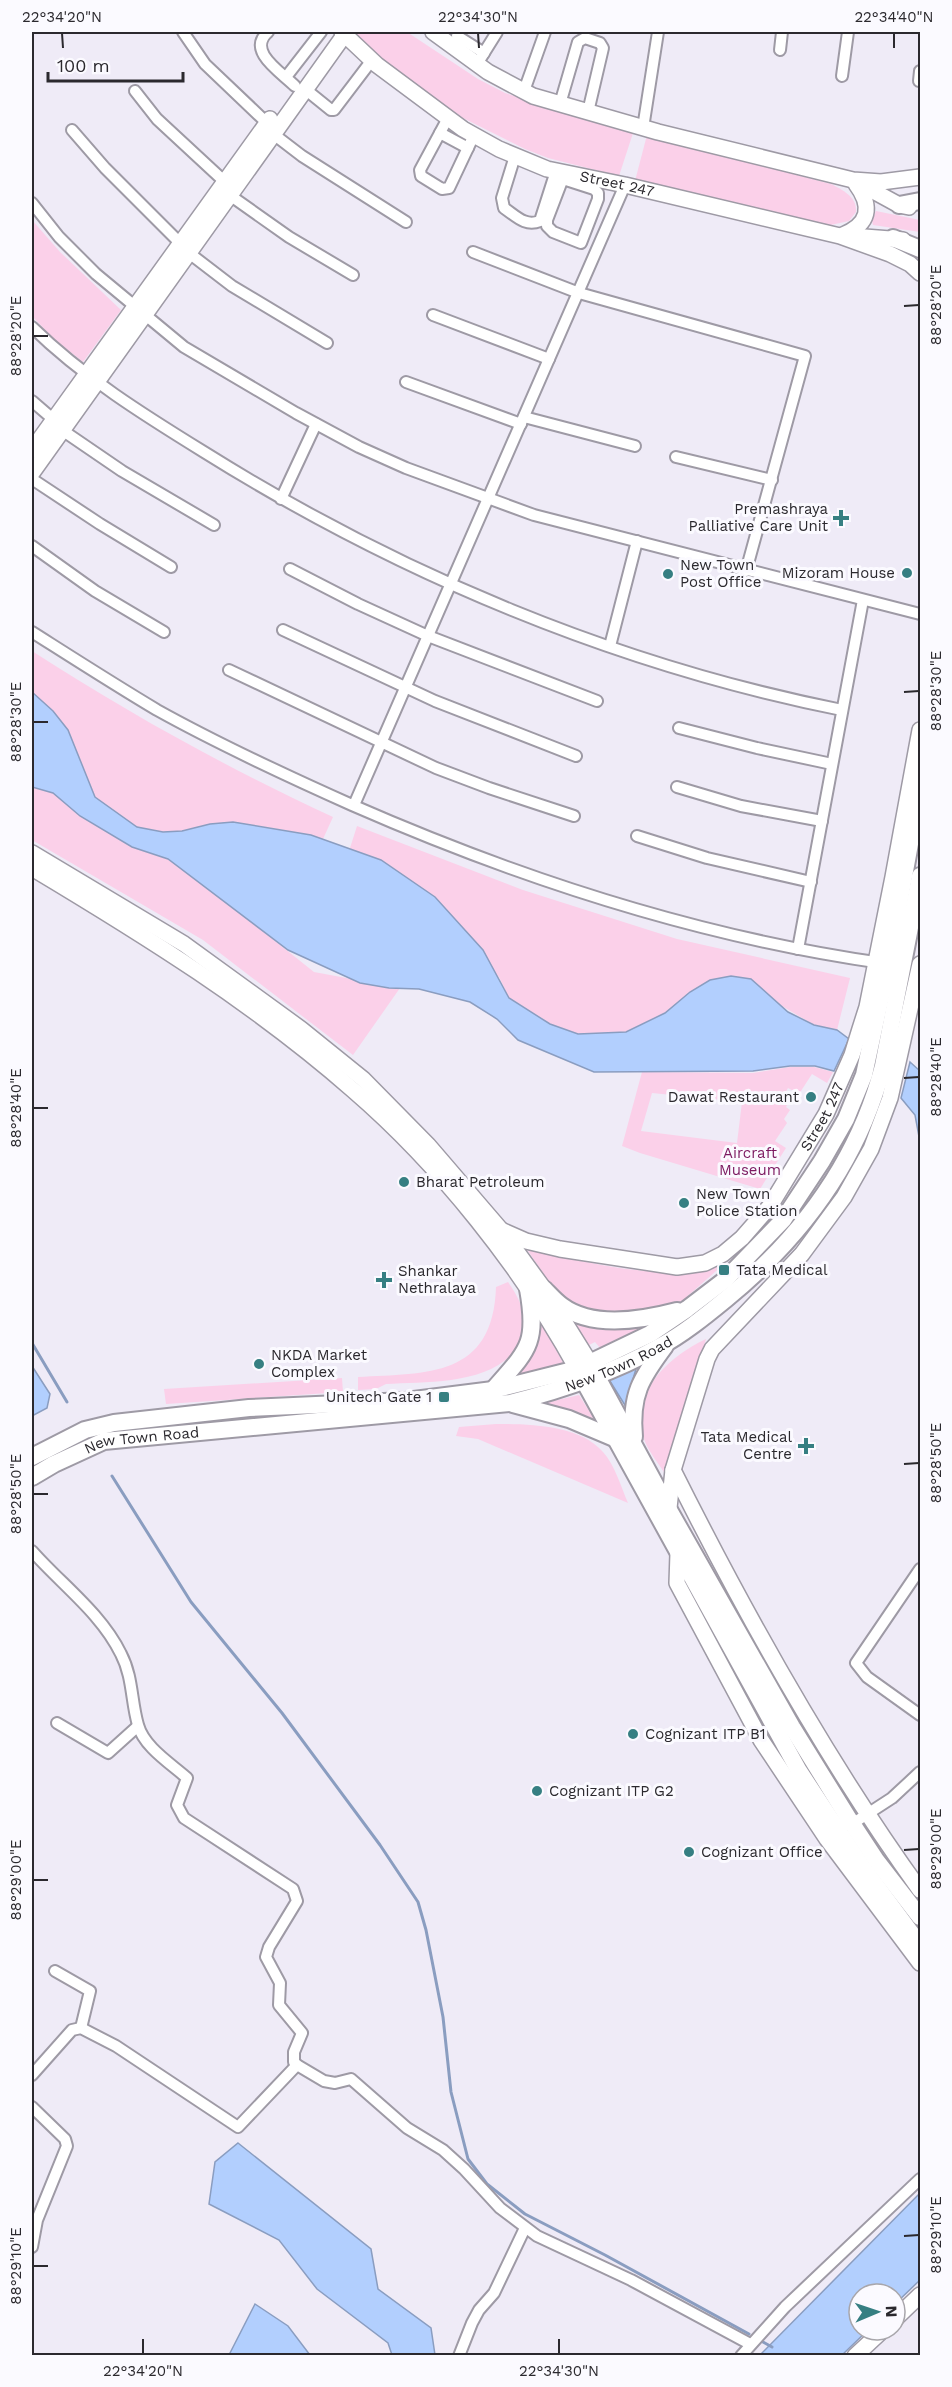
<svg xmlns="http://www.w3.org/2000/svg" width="952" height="2387" font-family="'Work Sans',sans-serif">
	<rect width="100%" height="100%" fill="#efebf7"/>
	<g fill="#fbd0e9" fill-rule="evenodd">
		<polygon points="343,32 407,32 478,79 505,93 633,133 619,176 548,158 525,149 453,113"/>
		<path d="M 647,135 L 831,184 C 843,190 857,197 856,212 L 849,221 L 826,226 L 635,181 Z"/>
		<polygon points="876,211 920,220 920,232 873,225 872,221"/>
		<polygon points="32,220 60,252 121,310 83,362 54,339 32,316"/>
		<path d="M 32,651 C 128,713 229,769 333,817 L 323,839 L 284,830 L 233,822 L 210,824 L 183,831 L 163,832 L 137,827 L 95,797 L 80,764 L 32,692 Z"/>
		<polygon points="32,787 53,793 132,847 168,859 220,897 314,972 400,988 353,1055 203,940 32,840"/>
		<polygon points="357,826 523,890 677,939 850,978 837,1030 814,1025 782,1006 751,979 722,978 710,980 690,992 665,1013 626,1032 578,1034 550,1024 509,998 499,977 350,848"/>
		<path d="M 790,1067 L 814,1067 L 833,1072 L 827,1083 L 812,1074 L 799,1094 L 788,1088 L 781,1100 L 788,1103 L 786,1107 L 790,1110 L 784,1119 L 787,1123 L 775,1141 L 786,1148 L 760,1189 L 640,1153 L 622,1146 L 642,1072 L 753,1073 ZM 652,1093 L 742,1102 L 737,1143 L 641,1131 Z"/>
		<path d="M 526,1248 C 587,1263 664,1283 724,1264 L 682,1301 L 633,1313 L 609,1314 L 583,1308 L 565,1300 L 553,1288 Z"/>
		<path d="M 508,1282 C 522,1302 532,1324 518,1346 C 494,1385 427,1382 386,1384 L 376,1389 L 358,1390 L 358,1377 C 427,1373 493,1378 496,1287 Z"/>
		<polygon points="571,1321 646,1325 645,1327 601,1349 595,1342 587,1346"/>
		<polygon points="542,1322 563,1363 511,1378 539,1323"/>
		<path d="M 706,1339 L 666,1475 C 659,1464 648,1451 644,1439 C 629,1393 668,1357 706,1339 Z"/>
		<polygon points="342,1378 343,1392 166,1404 164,1389"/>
		<polygon points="579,1395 601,1430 536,1405"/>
		<path d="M 496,1424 C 529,1424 580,1425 603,1452 C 615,1465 621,1487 628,1503 L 478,1439 L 456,1436 L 459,1427 Z"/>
	</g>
	<g fill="#b2cffe" stroke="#8a9dc0" stroke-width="1.5">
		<polygon points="32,692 53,711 68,730 95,797 137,827 163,832 182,831 210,824 233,822 311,835 381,860 435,897 483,950 509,998 550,1024 578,1034 626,1032 665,1013 690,992 710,980 731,976 751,979 788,1012 814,1025 837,1030 849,1039 834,1071 815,1066 790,1066 753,1071 594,1072 518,1040 497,1019 470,1002 419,989 389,988 360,983 288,950 168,859 132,847 80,816 53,793 32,787"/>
		<polygon points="910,1062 920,1071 920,1142 915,1115 901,1098"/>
		<polygon points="638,1362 629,1393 628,1410 608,1378"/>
		<polygon points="32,1366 50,1394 47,1408 32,1416"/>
		<polygon points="238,2143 371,2249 378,2289 431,2328 435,2355 392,2355 388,2343 317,2289 279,2240 209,2204 215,2162"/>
		<polygon points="920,2193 920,2280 895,2304 895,2294 859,2294 859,2330 868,2330 842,2355 760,2355"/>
		<polygon points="255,2304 288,2326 310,2355 229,2355"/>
	</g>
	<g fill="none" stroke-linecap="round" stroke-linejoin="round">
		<g stroke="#8a9dc0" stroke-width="3">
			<polyline points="32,1343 67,1402"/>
			<polyline points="112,1476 191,1602 282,1713 380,1845 418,1902 426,1930 443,2017 451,2092 468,2159 487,2184 525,2214 605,2255 749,2334"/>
			<polyline points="763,2342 772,2347"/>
		</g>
		<defs>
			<g id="street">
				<polyline points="183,32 205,64 267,123"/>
				<path d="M 268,32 C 246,51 281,72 295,86"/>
				<polyline points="457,36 484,53"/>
				<polyline points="780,50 782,32"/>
				<polyline points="477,64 497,32"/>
				<polyline points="842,76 848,32"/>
				<polyline points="286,77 321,32"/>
				<polyline points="919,81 920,71"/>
				<polyline points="305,89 331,110 334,110 372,60"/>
				<polyline points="135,91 157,119 225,182"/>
				<polyline points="524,91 545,32"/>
				<polyline points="560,104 578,42 585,38 600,43 603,48 588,112"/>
				<polyline points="448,118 420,170 421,176 442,189 449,188 474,135"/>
				<polyline points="643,128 658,32"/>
				<polyline points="72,130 105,168 180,243"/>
				<polyline points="272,133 302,156 406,222"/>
				<polyline points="440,133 468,148"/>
				<path d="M 515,156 L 502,198 L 504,208 C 516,216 525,227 540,221 L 556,171"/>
				<polyline points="563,179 594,189 598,193 598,199 581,243 553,232 547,226 547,220 565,173"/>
				<polyline points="231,196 289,237 353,275"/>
				<polyline points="32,203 59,237 96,274 184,347 296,413 359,447 406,468 534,515 920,614"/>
				<polyline points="473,252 579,293 805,356 746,571"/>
				<polyline points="189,253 232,286 327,343"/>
				<polyline points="433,315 549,359"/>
				<path d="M 32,327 C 83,377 144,415 204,452 C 399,574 616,665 842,710"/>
				<polyline points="406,382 521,424"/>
				<polyline points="32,401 54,420"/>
				<polyline points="524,417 635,446"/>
				<polyline points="62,430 122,471 214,525"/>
				<polyline points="676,457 772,480"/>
				<polyline points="32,479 100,524 171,567"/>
				<polyline points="281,499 316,424"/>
				<polyline points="32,546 95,591 164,632"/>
				<polyline points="290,569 358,604 428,636 597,701"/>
				<polyline points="283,630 435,701 576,756"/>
				<path d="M 32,632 C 73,658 115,685 157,710 C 220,745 287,776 352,805 C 521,879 699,937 882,963"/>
				<polyline points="610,646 637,541"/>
				<polyline points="229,670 436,768 489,788 574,816"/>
				<polyline points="679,728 757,748 832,764"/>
				<polyline points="677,787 741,806 822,821"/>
				<polyline points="354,805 625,185"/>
				<polyline points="637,836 707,858 811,882"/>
				<polyline points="798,949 863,600"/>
				<path d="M 32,1551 C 61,1584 101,1613 121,1654 C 133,1677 131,1701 138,1725 C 144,1747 170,1763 187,1778 L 177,1805 L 184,1818 L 293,1889 L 297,1901 L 269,1947 L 266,1957 L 280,1983 L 279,2005 L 302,2033 L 294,2052 L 294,2062 L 297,2065 L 324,2081 L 335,2083 L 351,2079 L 407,2128 L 443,2150 L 464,2169 L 500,2208 L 537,2236 L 631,2280 L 750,2344"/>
				<polyline points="920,1569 856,1663 867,1677 920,1715"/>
				<polyline points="57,1723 108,1753 138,1726"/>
				<polyline points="852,1824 892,1798 920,1772"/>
				<polyline points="55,1971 90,1991 81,2028"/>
				<polyline points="32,2075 72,2030 81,2028 116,2046 238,2127 297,2065"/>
				<polyline points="32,2107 65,2139 67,2146 37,2220 32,2247"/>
				<polyline points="459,2356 472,2323 479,2310 494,2293 525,2228"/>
				<polyline points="741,2356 785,2307 920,2179"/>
			</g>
			<g id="secondary">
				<path id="s1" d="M 342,32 L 377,65 L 463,129 L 499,149 L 547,169 L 625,185 L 840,236 L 890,254 L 910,264 L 920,273"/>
				<polyline points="433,32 488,72 533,96 658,132 853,180 881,182 920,177"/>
				<polyline points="855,181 899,205 909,207"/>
				<path d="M 843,235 C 869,224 873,207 856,184"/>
				<polyline points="852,236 903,240"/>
				<polyline points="32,450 270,119"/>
				<polyline points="32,473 345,34"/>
				<polyline points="32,853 184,944 301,1029 363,1079 428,1145 501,1230 544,1289 590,1363"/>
				<path d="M 32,868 C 144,935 255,1004 353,1090 C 440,1165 522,1268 577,1369"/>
				<path id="s2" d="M 501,1230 L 526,1241 L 560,1249 L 677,1267 L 705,1263 L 723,1254 L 742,1238 L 770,1206 L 826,1114 L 852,1055 L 860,1029 L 867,1007 L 893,877 L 920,730"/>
				<path d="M 673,1470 C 745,1614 826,1760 920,1890"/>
				<polyline points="669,1508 673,1470 707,1359 712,1349 802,1254 844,1197 871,1149 890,1098 920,964"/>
				<polyline points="678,1553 677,1583 761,1740 827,1839 920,1963"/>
				<polyline points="895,2319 920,2295"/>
				<polyline points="855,2356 883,2330"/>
			</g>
			<g id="primary">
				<polyline points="899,205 920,201"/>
				<polyline points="893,238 920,249"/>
				<path d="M 544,1289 C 550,1295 555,1301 562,1306 C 593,1329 643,1320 677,1311"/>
				<polyline points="591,1366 669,1510 792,1727 852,1824"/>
				<polyline points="579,1372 799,1771 861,1865 920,1945"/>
				<path d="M 493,1390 C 528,1350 538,1344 528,1289"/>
				<polyline points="513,1404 569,1419 614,1438"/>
				<path d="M 634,1437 C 630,1395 641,1378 665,1346"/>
				<polyline points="32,1457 85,1430 114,1423 249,1408 406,1401 493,1390 577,1369 650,1334 687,1309 725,1280 783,1220 822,1161 846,1119 864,1075 888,964 920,789"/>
				<path id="s3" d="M 32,1477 L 54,1464 L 104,1441 L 510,1403 C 562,1390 612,1373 659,1347 C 683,1334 704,1317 726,1299 C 802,1237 858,1162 883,1066 L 920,876"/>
				<polyline points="855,1828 876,1860 920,1917"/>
			</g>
		</defs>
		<use href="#street" stroke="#9e9aa5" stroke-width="14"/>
		<use href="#secondary" stroke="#9e9aa5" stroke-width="18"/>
		<use href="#primary" stroke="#9e9aa5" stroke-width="20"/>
		<use href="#street" stroke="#fff" stroke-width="10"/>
		<use href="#secondary" stroke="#fff" stroke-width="15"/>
		<use href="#primary" stroke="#fff" stroke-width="16"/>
	</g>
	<path fill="none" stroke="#2b292e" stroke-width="2" d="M 62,33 L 63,48M 478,33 L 479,48M 894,33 L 894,48M 904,306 L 919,305M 33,336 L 48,336M 904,692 L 919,691M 33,722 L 48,722M 904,1078 L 919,1077M 33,1108 L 48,1108M 904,1464 L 919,1463M 33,1494 L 48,1494M 904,1850 L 919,1849M 33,1880 L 48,1880M 904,2236 L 919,2235M 33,2266 L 48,2266M 143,2339 L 143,2354M 559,2339 L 559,2354"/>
	<g fill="#367f82" stroke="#fbfaff" stroke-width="2">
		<path d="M838 509h6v6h6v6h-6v6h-6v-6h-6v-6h6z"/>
		<circle cx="907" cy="573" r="6"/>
		<circle cx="668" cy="574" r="6"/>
		<circle cx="811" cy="1097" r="6"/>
		<circle cx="404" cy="1182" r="6"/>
		<circle cx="684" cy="1203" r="6"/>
		<rect x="718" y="1264" width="12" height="12" rx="3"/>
		<path d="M381 1271h6v6h6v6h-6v6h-6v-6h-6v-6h6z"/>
		<circle cx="259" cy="1364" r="6"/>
		<rect x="438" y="1391" width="12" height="12" rx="3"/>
		<path d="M803 1437h6v6h6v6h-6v6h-6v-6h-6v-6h6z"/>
		<circle cx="633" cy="1734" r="6"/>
		<circle cx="537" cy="1791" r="6"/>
		<circle cx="689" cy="1852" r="6"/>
	</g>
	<g text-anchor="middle" stroke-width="6" stroke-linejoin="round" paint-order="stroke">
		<g font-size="15" fill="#2b292e" stroke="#fbfaff">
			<text dy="5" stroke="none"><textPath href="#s1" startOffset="320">Street 247</textPath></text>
			<text dy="5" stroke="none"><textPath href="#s2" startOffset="400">Street 247</textPath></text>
			<text dy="5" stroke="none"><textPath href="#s3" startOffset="604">New Town Road</textPath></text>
			<text dy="5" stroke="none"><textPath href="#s3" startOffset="118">New Town Road</textPath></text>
		</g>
		<g font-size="15" fill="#2b292e" stroke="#fbfaff" text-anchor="start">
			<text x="828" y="514" text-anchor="end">Premashraya<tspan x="828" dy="17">Palliative Care Unit</tspan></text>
			<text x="680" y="570">New Town<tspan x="680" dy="17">Post Office</tspan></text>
			<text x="895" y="578" text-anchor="end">Mizoram House</text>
			<text x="799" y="1102" text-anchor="end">Dawat Restaurant</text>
			<text x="416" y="1187">Bharat Petroleum</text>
			<text x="696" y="1199">New Town<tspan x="696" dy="17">Police Station</tspan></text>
			<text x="736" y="1275">Tata Medical</text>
			<text x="398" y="1276">Shankar<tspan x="398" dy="17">Nethralaya</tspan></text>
			<text x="271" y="1360">NKDA Market<tspan x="271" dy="17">Complex</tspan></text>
			<text x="432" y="1402" text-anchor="end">Unitech Gate 1</text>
			<text x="792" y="1442" text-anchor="end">Tata Medical<tspan x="792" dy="17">Centre</tspan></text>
			<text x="645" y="1739">Cognizant ITP B1</text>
			<text x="549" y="1796">Cognizant ITP G2</text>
			<text x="701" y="1857">Cognizant Office</text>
		</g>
		<g font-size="15" fill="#7c1960" stroke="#fbfaff">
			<text x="750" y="1158">Aircraft<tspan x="750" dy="17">Museum</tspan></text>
		</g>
	</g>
	<rect width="952" height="2387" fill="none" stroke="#fbfaff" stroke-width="66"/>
	<g transform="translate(877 2312) rotate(88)"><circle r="28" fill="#fbfaff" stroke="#a8a6ab" stroke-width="1.5"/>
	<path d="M0-4.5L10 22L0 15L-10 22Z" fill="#367f82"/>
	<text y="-9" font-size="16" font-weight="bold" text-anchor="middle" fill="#2b292e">N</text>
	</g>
	<path d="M48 72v9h135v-9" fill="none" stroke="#2b292e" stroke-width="3"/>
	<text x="57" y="72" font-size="18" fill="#2b292e" stroke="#fbfaff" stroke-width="4.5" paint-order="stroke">100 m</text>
	<rect x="33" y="33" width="886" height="2321" fill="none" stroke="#2b292e" stroke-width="2"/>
	<g font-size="15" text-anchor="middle" fill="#2b292e">
		<text x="62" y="22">22°34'20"N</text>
		<text x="478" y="22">22°34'30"N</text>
		<text x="894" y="22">22°34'40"N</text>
		<text transform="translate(936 305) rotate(-90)" y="5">88°28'20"E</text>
		<text transform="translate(16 336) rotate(-90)" y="5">88°28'20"E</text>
		<text transform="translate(936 691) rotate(-90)" y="5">88°28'30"E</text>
		<text transform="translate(16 722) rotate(-90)" y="5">88°28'30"E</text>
		<text transform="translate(936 1077) rotate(-90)" y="5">88°28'40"E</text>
		<text transform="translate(16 1108) rotate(-90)" y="5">88°28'40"E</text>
		<text transform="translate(936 1463) rotate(-90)" y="5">88°28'50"E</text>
		<text transform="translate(16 1494) rotate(-90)" y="5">88°28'50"E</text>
		<text transform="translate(936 1849) rotate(-90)" y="5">88°29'00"E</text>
		<text transform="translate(16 1880) rotate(-90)" y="5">88°29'00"E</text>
		<text transform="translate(936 2235) rotate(-90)" y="5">88°29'10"E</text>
		<text transform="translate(16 2266) rotate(-90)" y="5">88°29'10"E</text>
		<text x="143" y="2376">22°34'20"N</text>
		<text x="559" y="2376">22°34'30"N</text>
	</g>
</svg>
